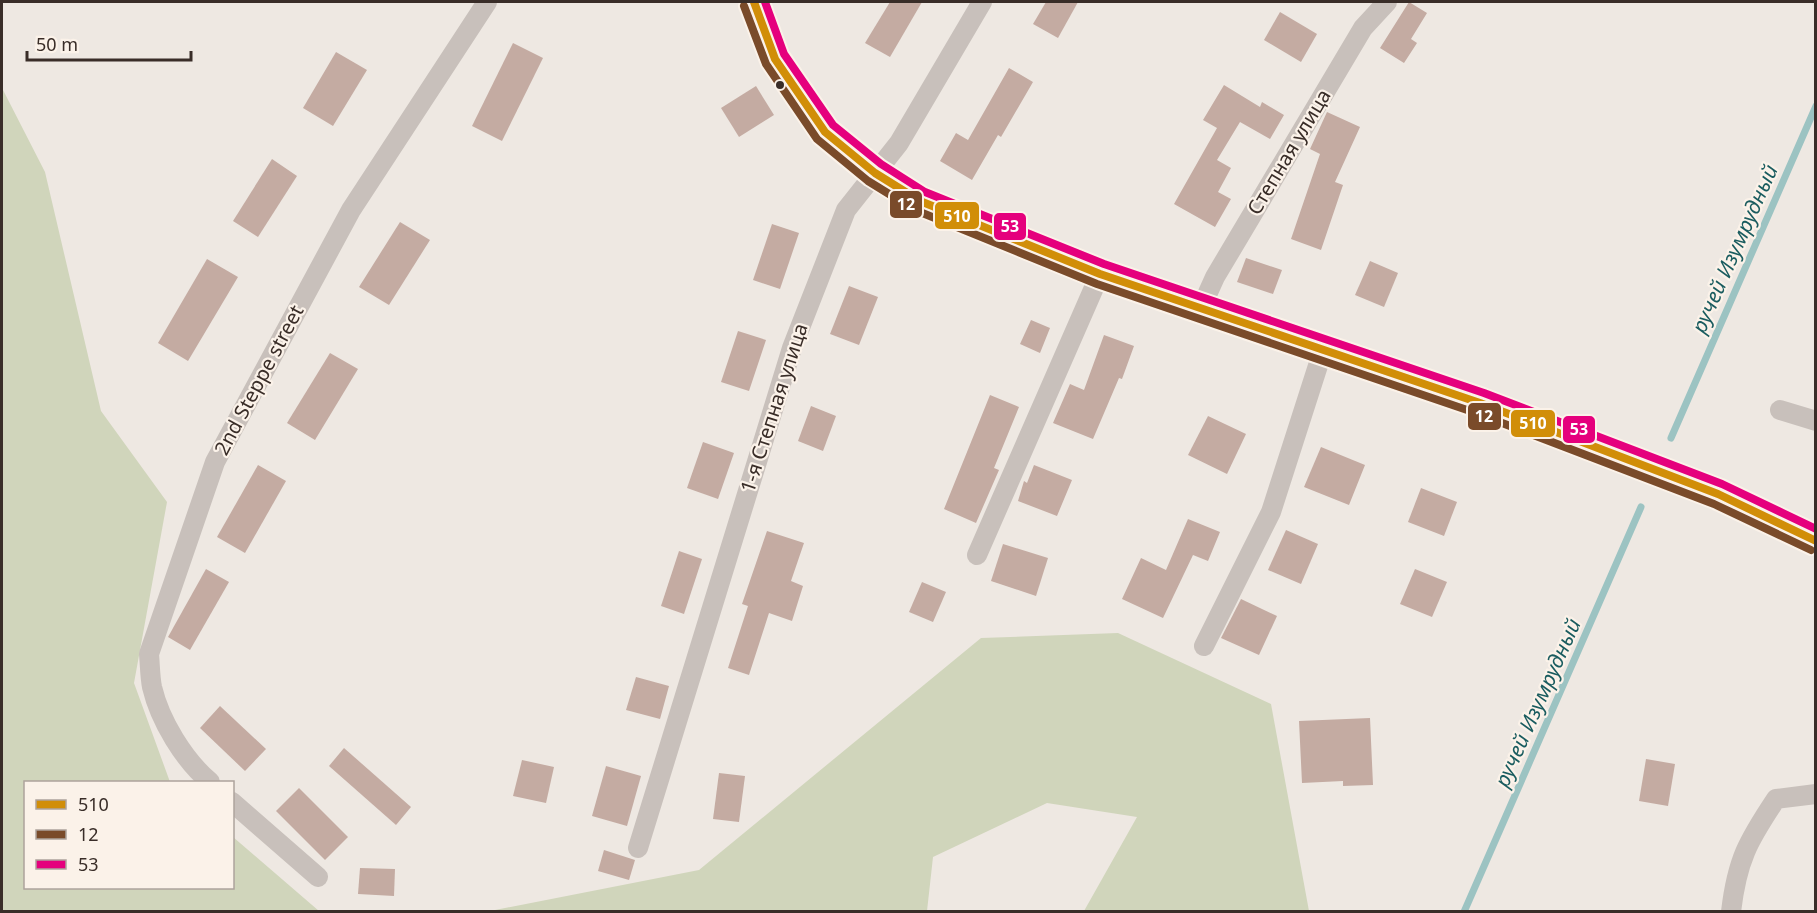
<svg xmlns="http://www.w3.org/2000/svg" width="1817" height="913" font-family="'Noto Sans',sans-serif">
	<rect width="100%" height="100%" fill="#eee8e2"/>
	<g fill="#d0d5bb">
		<polygon points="2,88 45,172 101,411 167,502 134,683 170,782 26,782 26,888 232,888 233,837 319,911 2,911"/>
		<polygon points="1118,633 1271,704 1309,911 1084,911 1137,817 1047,803 933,857 927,911 490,911 699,870 981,638"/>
	</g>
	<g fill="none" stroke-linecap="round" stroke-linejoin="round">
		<g stroke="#9cc3c2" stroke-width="7">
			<polyline points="1671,438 1816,106"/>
			<polyline points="1464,912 1641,507"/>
		</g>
	</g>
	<g fill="#c4aba2">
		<polygon points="890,2 922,2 890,57 865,43"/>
		<polygon points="1046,2 1078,2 1058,38 1033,24"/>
		<polygon points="1409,2 1427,13 1411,39 1417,43 1404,63 1380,48"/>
		<polygon points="1280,12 1317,34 1301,62 1264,40"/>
		<polygon points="513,43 543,58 502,141 472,126"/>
		<polygon points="336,52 367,70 333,126 303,108"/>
		<polygon points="1009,68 1033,82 1001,137 998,135 972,180 940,161 956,133 968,140"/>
		<polygon points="1224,85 1260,107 1262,102 1284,115 1270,139 1240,122 1217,160 1231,168 1218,192 1231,199 1215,227 1174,204 1217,128 1203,120"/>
		<polygon points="756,86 774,115 739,137 721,108"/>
		<polygon points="1327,112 1360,127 1335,182 1343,185 1321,250 1291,239 1320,154 1310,149"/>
		<polygon points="272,159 297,176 258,237 233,221"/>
		<polygon points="400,222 430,240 389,305 359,287"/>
		<polygon points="772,224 799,233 780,289 753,280"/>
		<polygon points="1246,258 1282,270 1273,294 1237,282"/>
		<polygon points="207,259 238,277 188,361 158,343"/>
		<polygon points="1370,261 1398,273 1384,307 1355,295"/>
		<polygon points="849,286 878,297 859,345 830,334"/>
		<polygon points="1031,320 1050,328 1040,353 1020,344"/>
		<polygon points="738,331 766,340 749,391 721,382"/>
		<polygon points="1104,335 1134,346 1122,379 1119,378 1093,439 1053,423 1070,384 1084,390"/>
		<polygon points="330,353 358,369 315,440 287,423"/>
		<polygon points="990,395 1019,407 994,468 999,470 976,523 944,509"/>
		<polygon points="811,406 836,416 823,451 798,441"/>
		<polygon points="1208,416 1246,434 1227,474 1188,455"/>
		<polygon points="703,442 734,453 718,499 687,488"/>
		<polygon points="1321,447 1365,465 1349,505 1304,487"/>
		<polygon points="258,465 286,481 245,553 217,537"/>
		<polygon points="1034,465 1072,480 1057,516 1018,501 1024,481 1027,483"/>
		<polygon points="1421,488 1457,502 1444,536 1408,522"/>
		<polygon points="1188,519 1220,532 1208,561 1193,555 1163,618 1122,599 1141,558 1166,570"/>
		<polygon points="1286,530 1318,544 1301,584 1268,570"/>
		<polygon points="767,531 804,543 791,581 803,586 792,621 769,613 749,675 728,668 748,606 742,604"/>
		<polygon points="1003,544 1048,558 1036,596 991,581"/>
		<polygon points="679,551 702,559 684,614 661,606"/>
		<polygon points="206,569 229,582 190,650 168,637"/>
		<polygon points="1415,569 1447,582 1432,617 1400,604"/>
		<polygon points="922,582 946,592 933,622 909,612"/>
		<polygon points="1241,599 1277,616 1259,655 1221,638"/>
		<polygon points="636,677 669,686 660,719 626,710"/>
		<polygon points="220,706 266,749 245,771 200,728"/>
		<polygon points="1370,718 1373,785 1343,786 1343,781 1302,783 1299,721"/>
		<polygon points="344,748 411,807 396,825 329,766"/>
		<polygon points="1646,759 1675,764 1668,806 1639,801"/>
		<polygon points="522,760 554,767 546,803 513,796"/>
		<polygon points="606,766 641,776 627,826 592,816"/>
		<polygon points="719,773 745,776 739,822 713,819"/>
		<polygon points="299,788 348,837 325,860 276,811"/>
		<polygon points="604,850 635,860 629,880 598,871"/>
		<polygon points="360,868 395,869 394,896 358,894"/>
	</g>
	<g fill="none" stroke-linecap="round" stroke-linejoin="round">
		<g stroke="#c8c0bb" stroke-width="20">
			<polyline points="1201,308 1215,277 1363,28 1387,2"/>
			<polyline points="1780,410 1816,421"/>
			<polyline points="977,555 1100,274"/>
			<polyline points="1204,646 1271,512 1323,350"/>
			<path d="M 210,782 C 184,760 160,721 152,687 C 150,677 150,665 149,654 L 215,462 L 351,210 L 487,2"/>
			<polyline points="232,802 318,877"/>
			<polyline points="638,848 792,348 846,210 899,143 982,2"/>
			<path d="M 1731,912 C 1737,860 1748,841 1776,799 L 1816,794"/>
		</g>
		<polyline stroke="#b8b0ab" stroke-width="27" points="754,2 775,59 825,132 875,173 920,201 1100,274 1480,403 1718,494 1816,541"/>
		<defs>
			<polyline id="bus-1" points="754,2 775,59 825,132 875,173 920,201 1100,274 1480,403 1718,494 1816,541"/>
			<polyline id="bus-2" points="744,6 766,64 817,139 868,181 915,210 1097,284 1476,413 1714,504 1811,550"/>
			<polyline id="bus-3" points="765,2 784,54 833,125 881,164 925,192 1104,264 1484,393 1722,484 1816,529"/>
		</defs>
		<use href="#bus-1" stroke="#fbf2e9" stroke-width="12"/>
		<use href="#bus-2" stroke="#fbf2e9" stroke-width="12"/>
		<use href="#bus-3" stroke="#fbf2e9" stroke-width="12"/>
		<use href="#bus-1" stroke="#d18e08" stroke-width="8"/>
		<use href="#bus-2" stroke="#7a4b2a" stroke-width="8"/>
		<use href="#bus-3" stroke="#e5007d" stroke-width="8"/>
	</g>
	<circle fill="#392d28" stroke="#fbf2e9" stroke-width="2" cx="780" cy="85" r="5"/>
	<g text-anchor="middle" stroke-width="4.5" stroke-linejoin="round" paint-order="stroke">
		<g font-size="20" fill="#392d28" stroke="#fbf2e9">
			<text transform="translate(1289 152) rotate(-59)" y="7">Степная улица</text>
			<text transform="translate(259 380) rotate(-62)" y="7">2nd Steppe street</text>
			<text transform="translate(774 408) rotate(-72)" y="7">1-я Степная улица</text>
		</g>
		<g font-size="21" font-style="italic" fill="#1a5c5f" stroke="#fbf2e9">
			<text transform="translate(1735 249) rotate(-66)" y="7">ручей Изумрудный</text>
			<text transform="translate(1538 703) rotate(-66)" y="7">ручей Изумрудный</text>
		</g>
	</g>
	<g stroke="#fbf2e9" stroke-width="2">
		<rect x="889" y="190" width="34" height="29" rx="6" fill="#7a4b2a"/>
		<rect x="934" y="201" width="46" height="29" rx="6" fill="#d18e08"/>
		<rect x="993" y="212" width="34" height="29" rx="6" fill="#e5007d"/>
		<rect x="1467" y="402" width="35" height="29" rx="6" fill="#7a4b2a"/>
		<rect x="1510" y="409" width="46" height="29" rx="6" fill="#d18e08"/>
		<rect x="1562" y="415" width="34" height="29" rx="6" fill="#e5007d"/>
	</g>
	<g font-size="16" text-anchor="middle" font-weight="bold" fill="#fff">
		<text x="906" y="210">12</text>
		<text x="957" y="222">510</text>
		<text x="1010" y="232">53</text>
		<text x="1484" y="422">12</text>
		<text x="1533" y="429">510</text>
		<text x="1579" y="435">53</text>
	</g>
	<rect width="1817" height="913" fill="none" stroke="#392d28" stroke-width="6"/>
	<rect x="24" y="781" width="210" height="108" fill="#fbf2e9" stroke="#ada39c" stroke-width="1.5"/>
	<rect x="36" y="800" width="30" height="9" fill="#d18e08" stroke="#ada39c" stroke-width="1.5"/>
	<text x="78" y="811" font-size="18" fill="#392d28">510</text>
	<rect x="36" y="830" width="30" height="9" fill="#7a4b2a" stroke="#ada39c" stroke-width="1.5"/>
	<text x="78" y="841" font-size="18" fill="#392d28">12</text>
	<rect x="36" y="860" width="30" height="9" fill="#e5007d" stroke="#ada39c" stroke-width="1.5"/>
	<text x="78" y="871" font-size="18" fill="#392d28">53</text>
	<path d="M27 51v9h164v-9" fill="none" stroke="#392d28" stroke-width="3"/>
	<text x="36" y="51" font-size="18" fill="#392d28" stroke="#fbf2e9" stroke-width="4.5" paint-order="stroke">50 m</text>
</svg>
